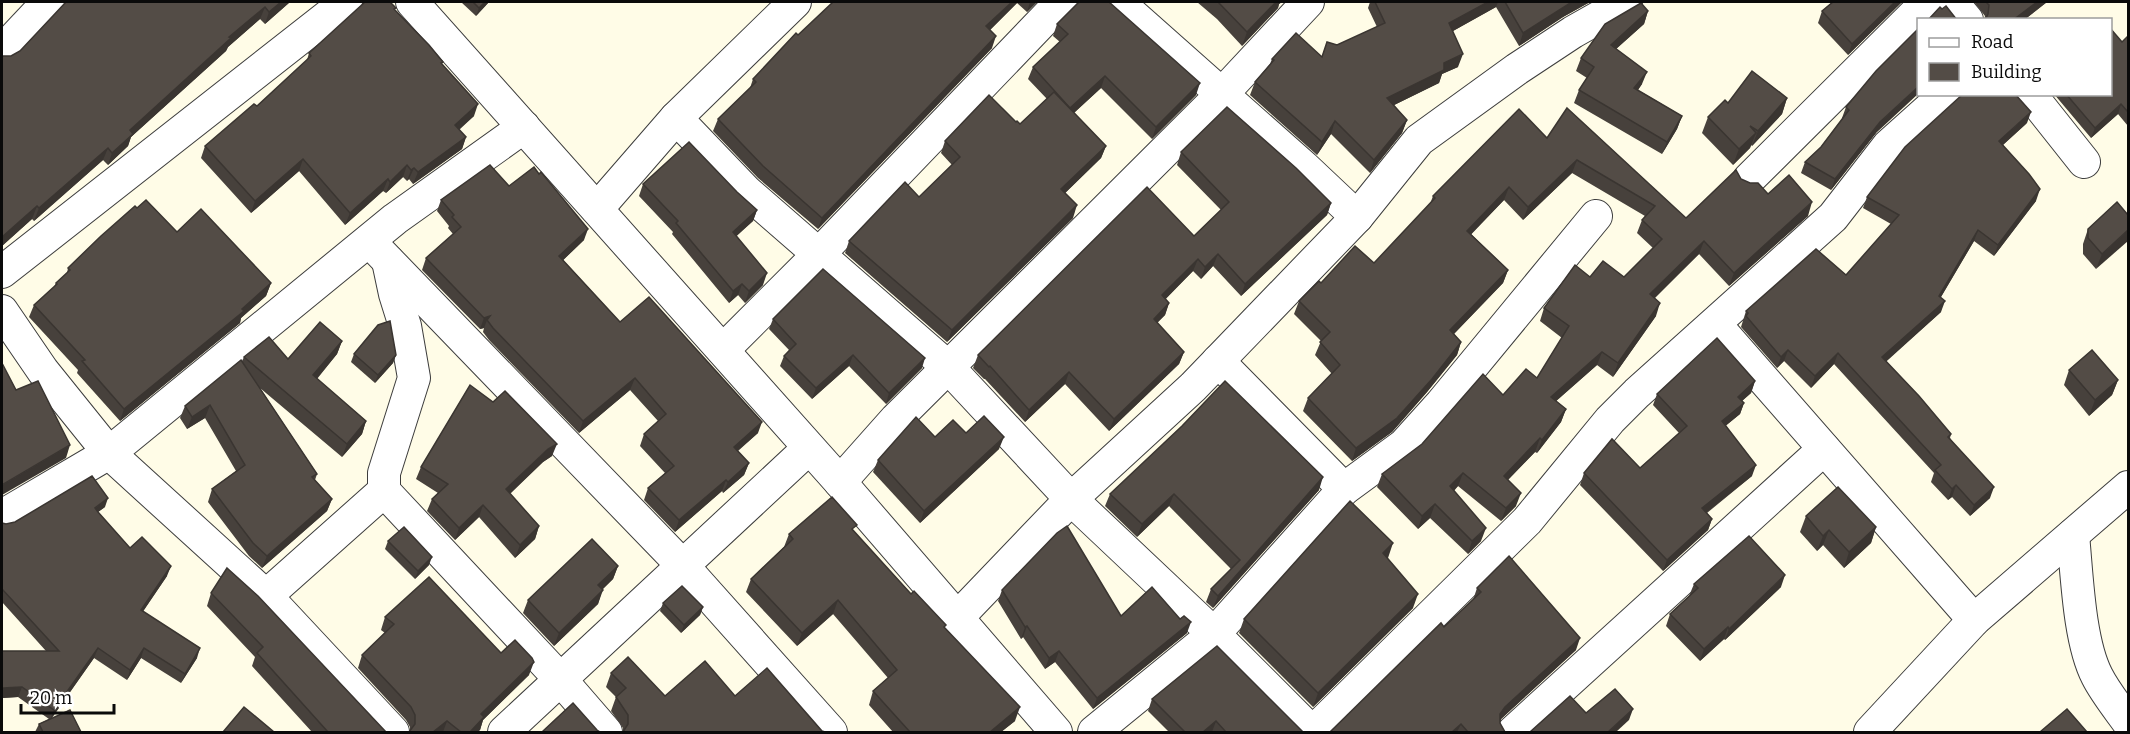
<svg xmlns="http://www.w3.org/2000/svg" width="2130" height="734" font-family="Bitter,serif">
	<rect width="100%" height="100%" fill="#fffce7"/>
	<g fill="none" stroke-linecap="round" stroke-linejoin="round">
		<defs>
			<g id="minor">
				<polyline points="412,2 840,482 1056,732"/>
				<polyline points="1118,2 1304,167 1357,217"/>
				<polyline points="1952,2 1967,20"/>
				<polyline points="2,51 48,2"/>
				<polyline points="2030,94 2084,162"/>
				<polyline points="676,118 746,191 948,367 1071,499 1214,634 1312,732"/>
				<polyline points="1749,179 1927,2"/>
				<polyline points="597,209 676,118 795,2"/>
				<polyline points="369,241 682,565 831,732"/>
				<polyline points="388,261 395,294 405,326 414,378 384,473 384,491 561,680 606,732"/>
				<polyline points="2,272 346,2"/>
				<polyline points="2,311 43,371 109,453 266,596 393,732"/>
				<polyline points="1715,324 1974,620"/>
				<polyline points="723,350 819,254 1061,2"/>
				<polyline points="1218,361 1344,489"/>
				<polyline points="840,482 896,419 1222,94 1308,2"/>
				<polyline points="2,516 109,453 395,219 524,127"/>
				<path d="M 2073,535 C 2077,575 2079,641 2097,676 C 2105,692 2118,708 2128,722"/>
				<polyline points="266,596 384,491"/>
				<polyline points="957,618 1071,499 1193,387 1357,217 1419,140 1517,69 1573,32 1626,2"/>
				<polyline points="504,732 809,448"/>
				<polyline points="1094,732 1214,634 1344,489 1404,445 1441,404 1596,216"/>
				<polyline points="1313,732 1527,521 1610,420 1637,393 1833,217 1888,146 1946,94"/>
				<polyline points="1513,732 1824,449"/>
				<polyline points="1870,732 1974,620 2128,487"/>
			</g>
		</defs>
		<use href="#minor" stroke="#3d3d3d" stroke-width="34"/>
		<use href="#minor" stroke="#fff" stroke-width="32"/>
	</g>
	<g fill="#47413c">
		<polygon points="66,2 290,2 265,24 260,19 228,47 226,51 131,137 128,146 108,165 103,160 34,221 32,219 2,246 2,56 11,56 20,51"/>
		<polygon points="461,2 489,2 476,16"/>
		<polygon points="833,2 1037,2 1027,12 1017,3 990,30 992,48 818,229 758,178 713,131 718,119 750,88 753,79"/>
		<polygon points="1197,2 1282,2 1279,4 1278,8 1242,46 1217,19"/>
		<polygon points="1370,2 1590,2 1563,17 1519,46 1496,7 1453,31 1458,67 1442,74 1439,83 1394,105 1407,120 1402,133 1370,173 1331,134 1317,155 1250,95 1255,82 1270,64 1272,59 1322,56 1327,42 1337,45 1377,27 1368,8"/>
		<polygon points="1829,2 1902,2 1848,55 1818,23 1822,11 1831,3"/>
		<polygon points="1974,2 2047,2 2024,20 1984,20 1985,16"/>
		<polygon points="395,10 443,62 442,64 474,116 459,130 466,137 462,149 413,184 409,179 407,181 403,177 386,193 383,191 345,225 299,171 251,213 201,158 205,146 257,106 307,60 309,53"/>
		<polygon points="1648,11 1644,24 1616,49 1642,84 1638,90 1682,116 1677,129 1662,154 1574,103 1579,90 1587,78 1576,71 1581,58"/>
		<polygon points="1057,24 1196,95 1152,139 1101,88 1074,113 1106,146 1101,158 1065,193 1073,218 947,342 845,253 849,241 919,197 952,165 941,153 945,141 1020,124 1047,99 1028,79 1033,67 1060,42 1053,36"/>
		<polygon points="2128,36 2128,126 2118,114 2091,138 2054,94 2110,94"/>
		<polygon points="1787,98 1782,114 1752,146 1751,145 1750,148 1733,165 1702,133 1708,117 1728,103"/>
		<polygon points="1846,107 1876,133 1831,190 1801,173 1805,162 1821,147 1842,119 1842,118"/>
		<polygon points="2027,123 2003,145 2036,201 1994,256 1974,241 1941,297 1941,312 1886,361 1951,434 1950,438 1990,498 1970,516 1952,497 1948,500 1931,482 1934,473 1834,364 1811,388 1784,361 1777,368 1741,327 1746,311 1846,275 1891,224 1863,208 1867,197"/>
		<polygon points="1547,138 1686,218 1741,179 1808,216 1729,286 1699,254 1654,298 1656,316 1613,377 1597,365 1556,401 1566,409 1561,422 1537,453 1535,452 1508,480 1516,506 1501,521 1458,486 1454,491 1481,541 1468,554 1430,518 1418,529 1377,487 1382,474 1503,395 1537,378 1562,338 1540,321 1544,308 1590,277 1624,277 1653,248 1637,233 1642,220 1645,216 1572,173 1523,220 1504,200 1471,234 1508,270 1503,283 1454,334 1461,342 1457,355 1427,392 1392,432 1352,461 1303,411 1308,398 1332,374 1315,355 1321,341 1294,314 1299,301 1321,283 1374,263 1430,204 1433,196"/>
		<polygon points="1181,152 1331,203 1327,215 1241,296 1213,266 1201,279 1193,271 1165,299 1169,303 1165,315 1157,323 1184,352 1179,364 1109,431 1065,384 1025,422 985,379 984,379 973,368 978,355 1194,236 1221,210 1177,165"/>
		<polygon points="643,184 737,192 757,210 753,221 736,236 763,285 745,303 738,295 729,303 672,234 673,232 639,196"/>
		<polygon points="509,186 584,240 563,260 620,322 758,433 738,451 749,463 744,475 723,493 722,491 675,532 644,500 648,488 665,473 640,446 644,434 658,421 630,390 579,433 489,340 483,332 484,328 480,329 422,270 426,258 453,234 448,228 449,226 437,211 441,200"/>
		<polygon points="137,208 177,232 271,283 266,296 241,318 240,323 120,421 77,373 78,370 29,317 34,305 54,287 56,283 67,273 68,268"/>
		<polygon points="2128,215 2096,269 2083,254 2083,244 2088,229"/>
		<polygon points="773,319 922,368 886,404 849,366 812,399 780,366 784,356 789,350 769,329"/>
		<polygon points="342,341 337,354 317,379 366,421 362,434 342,457 260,388 317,474 315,480 332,499 327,511 262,568 249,556 208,502 212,489 236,471 205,418 187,429 180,418 185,406 242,361 244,357 288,359"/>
		<polygon points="354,354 396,355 393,363 375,383 351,362"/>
		<polygon points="2069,370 2118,380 2112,395 2089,416 2064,385"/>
		<polygon points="1755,381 1751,393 1742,401 1744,403 1740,414 1725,426 1752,476 1707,513 1712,519 1708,530 1663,571 1580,485 1584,473 1640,468 1679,433 1653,405 1657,394"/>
		<polygon points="966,433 999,449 920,523 873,472 878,460 935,437"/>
		<polygon points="552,456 543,462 510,494 539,526 535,539 515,558 479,517 455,540 427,511 432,499 438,493 416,479 421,467"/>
		<polygon points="1319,490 1213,608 1206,602 1211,589 1231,569 1169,506 1137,537 1105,506 1110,494"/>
		<polygon points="105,507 98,512 130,548 167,576 143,611 197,658 181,683 141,658 127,680 94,658 52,718 81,732 35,732 39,724 49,719 18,697 2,698 46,651 2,602 2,523 6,524"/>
		<polygon points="1806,516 1876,527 1871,543 1844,568 1823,545 1817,551 1800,532"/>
		<polygon points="854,532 911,594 945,628 1015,721 1001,732 893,732 869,705 873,691 888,678 833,614 797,646 746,592 751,579 784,547 789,534"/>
		<polygon points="388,541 429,565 415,579 385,549"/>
		<polygon points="1387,558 1413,608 1313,707 1239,633 1244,619 1388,558"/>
		<polygon points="618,566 613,579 602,590 598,604 554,646 523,613 528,600"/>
		<polygon points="1694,584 1781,587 1725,640 1724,639 1700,661 1666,626 1670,614 1689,596"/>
		<polygon points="1477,588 1576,650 1501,719 1500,723 1505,732 1330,732 1473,600"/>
		<polygon points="1002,590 1121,616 1187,633 1093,709 1055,662 1045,669 1023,637 1021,639 998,601"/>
		<polygon points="211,593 386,732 312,732 252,666 255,657 207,606"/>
		<polygon points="663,603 703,607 700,615 681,633 660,611"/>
		<polygon points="385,617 501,653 529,675 483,720 480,730 477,732 409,732 410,732 410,727 406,720 358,668 362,655 385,633 381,630"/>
		<polygon points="611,673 665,696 735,696 822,731 623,731 623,728 611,711 616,697 606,687"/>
		<polygon points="1152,699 1303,732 1169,732 1148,711"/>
	</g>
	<g fill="#3a3531">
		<polygon points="281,2 290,2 265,24 269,12"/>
		<polygon points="485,2 489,2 476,16 479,8"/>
		<polygon points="1012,2 1018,2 982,38 986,26"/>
		<polygon points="1030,2 1037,2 1027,12"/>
		<polygon points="1276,2 1282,2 1279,4 1278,8 1242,46 1247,32"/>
		<polygon points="1488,2 1498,2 1496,7 1444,36 1449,23"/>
		<polygon points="1572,2 1590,2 1563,17 1519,46 1523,33"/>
		<polygon points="1895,2 1902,2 1848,55 1852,44"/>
		<polygon points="2037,2 2047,2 2024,20 2013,20"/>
		<polygon points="265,7 260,19 228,47 226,51 131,137 128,146 108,165 112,153 130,130 229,37"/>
		<polygon points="1648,11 1644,24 1606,58 1611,45"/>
		<polygon points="996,36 992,48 818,229 822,218"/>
		<polygon points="1463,54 1458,67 1442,74 1439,83 1382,111 1387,98 1444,63"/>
		<polygon points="1647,72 1642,84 1630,101 1634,88"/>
		<polygon points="1105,76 1101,88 1066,120 1070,108"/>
		<polygon points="1200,83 1196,95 1152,139 1156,127"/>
		<polygon points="1918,87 1918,94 1876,133 1831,190 1835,179 1880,122"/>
		<polygon points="1787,98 1782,114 1752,146 1758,131"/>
		<polygon points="478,104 474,116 450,137 455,125"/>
		<polygon points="2121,104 2118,114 2091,138 2095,128"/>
		<polygon points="2031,112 2027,123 1995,152 1999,141"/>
		<polygon points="1682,116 1677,129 1662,154 1667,142"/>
		<polygon points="1407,120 1402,133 1370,173 1374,160"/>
		<polygon points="1335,121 1331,134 1317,155 1322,142"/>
		<polygon points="1756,133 1750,148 1733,165 1739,149"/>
		<polygon points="466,137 462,149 413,184 418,172"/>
		<polygon points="1106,146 1101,158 1057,201 1061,189"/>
		<polygon points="108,148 103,160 34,221 39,208"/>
		<polygon points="303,159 299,171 251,213 255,201"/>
		<polygon points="1577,160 1572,173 1523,220 1528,207"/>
		<polygon points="407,165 403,177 386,193 390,182"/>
		<polygon points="414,168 409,179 407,181 411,170"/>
		<polygon points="388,179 383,191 345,225 350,213"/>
		<polygon points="1509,187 1504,200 1462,244 1467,231"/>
		<polygon points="2040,189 2036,201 1994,256 1998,245"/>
		<polygon points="1812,202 1808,216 1729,286 1734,273"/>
		<polygon points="1331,203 1327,215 1241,296 1245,284"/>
		<polygon points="1077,205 1073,218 947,342 952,330"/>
		<polygon points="37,206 32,219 2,246 2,237"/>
		<polygon points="757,210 753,221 729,243 733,232"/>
		<polygon points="588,229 584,240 555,268 559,256"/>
		<polygon points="1978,230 1974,241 1935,307 1939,296"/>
		<polygon points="2128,230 2128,241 2096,269 2102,254"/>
		<polygon points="1704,241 1699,254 1645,308 1650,294"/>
		<polygon points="1218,254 1213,266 1201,279 1205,267"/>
		<polygon points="1198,259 1193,271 1157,308 1162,295"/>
		<polygon points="1508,270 1503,283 1445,343 1450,330"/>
		<polygon points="767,273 763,285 745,303 749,291"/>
		<polygon points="271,283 266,296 241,318 240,323 120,421 124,409 242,309"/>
		<polygon points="742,284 738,295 729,303 733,291"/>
		<polygon points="1945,301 1941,312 1878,369 1882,357"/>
		<polygon points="1169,303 1165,315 1149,331 1154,319"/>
		<polygon points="1660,303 1656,316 1613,377 1618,363"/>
		<polygon points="490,316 487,320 484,328 480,329 484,318"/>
		<polygon points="342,341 337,354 308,389 313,375"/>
		<polygon points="1461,342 1457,355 1427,392 1392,432 1352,461 1356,448"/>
		<polygon points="1788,350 1784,361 1777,368 1781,357"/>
		<polygon points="1184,352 1179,364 1109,431 1114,419"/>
		<polygon points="1602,352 1597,365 1546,410 1551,397"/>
		<polygon points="1838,353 1834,364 1811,388 1815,376"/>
		<polygon points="396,355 393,363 375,383 378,375"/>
		<polygon points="853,355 849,366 812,399 816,388"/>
		<polygon points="925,358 922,368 886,404 889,393"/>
		<polygon points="1069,372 1065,384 1025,422 1029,410"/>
		<polygon points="635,378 630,390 579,433 583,421"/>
		<polygon points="2118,380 2112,395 2089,416 2095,400"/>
		<polygon points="1755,381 1751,393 1734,408 1738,397"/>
		<polygon points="1744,403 1740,414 1717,433 1722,421"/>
		<polygon points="210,405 205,418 187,429 192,417"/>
		<polygon points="1566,409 1561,422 1537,453 1542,440"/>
		<polygon points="366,421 362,434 342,457 347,444"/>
		<polygon points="762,422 758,433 729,458 734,447"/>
		<polygon points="1004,437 999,449 920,523 924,511"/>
		<polygon points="1540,438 1535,452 1499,489 1504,476"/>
		<polygon points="557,444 552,456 543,462 501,502 506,489 548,449"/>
		<polygon points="70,445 66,458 2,495 2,485"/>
		<polygon points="749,463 744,475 723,493 728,482"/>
		<polygon points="1756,465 1752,476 1698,519 1702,508"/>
		<polygon points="1463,473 1458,486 1445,499 1450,486"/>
		<polygon points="1323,477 1319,490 1213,608 1218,596"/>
		<polygon points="726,480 722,491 675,532 679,520"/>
		<polygon points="1956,485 1952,497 1948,500 1952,489"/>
		<polygon points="1994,487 1990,498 1970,516 1974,505"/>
		<polygon points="1521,493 1516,506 1501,521 1506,508"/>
		<polygon points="1174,494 1169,506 1137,537 1142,524"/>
		<polygon points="108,498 105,507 91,517 95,508"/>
		<polygon points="332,499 327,511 262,568 267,556"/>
		<polygon points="1435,504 1430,518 1418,529 1422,516"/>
		<polygon points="483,505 479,517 455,540 459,528"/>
		<polygon points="1712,519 1708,530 1663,571 1667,560"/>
		<polygon points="539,526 535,539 515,558 520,545"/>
		<polygon points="1876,527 1871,543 1844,568 1849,552"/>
		<polygon points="1486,528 1481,541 1468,554 1472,541"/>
		<polygon points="1829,530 1823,545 1817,551 1823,536"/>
		<polygon points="1393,543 1388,558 1378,568 1383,553"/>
		<polygon points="432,557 429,565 415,579 418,571"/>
		<polygon points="171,566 167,576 138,619 141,610"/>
		<polygon points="618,566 613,579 593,598 598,585"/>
		<polygon points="1785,575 1781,587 1725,640 1729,629"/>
		<polygon points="603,590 598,604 554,646 559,633"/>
		<polygon points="1418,594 1413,608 1313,707 1318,693"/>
		<polygon points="838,600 833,614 797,646 802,633"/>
		<polygon points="703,607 700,615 681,633 684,625"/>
		<polygon points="1191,622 1187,633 1093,709 1097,698"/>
		<polygon points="1027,626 1023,637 1021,639 1025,627"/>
		<polygon points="1728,627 1724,639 1700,661 1704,649"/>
		<polygon points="1580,638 1576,650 1501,719 1496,726 1500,714 1505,707"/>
		<polygon points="98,648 94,658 50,720 54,710"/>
		<polygon points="144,648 141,658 127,680 130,670"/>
		<polygon points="200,648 197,658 181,683 185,674"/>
		<polygon points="1059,651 1055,662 1045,669 1049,658"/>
		<polygon points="534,662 529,675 483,720 480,730 477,732 470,732 481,714"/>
		<polygon points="22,687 18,697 2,698 2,688"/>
		<polygon points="1020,707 1015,721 1001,732 990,732"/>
		<polygon points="1633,709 1629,720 1616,732 1608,732"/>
		<polygon points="447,721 443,732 433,732"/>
		<polygon points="1216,721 1212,732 1203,732"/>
		<polygon points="1461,724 1457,732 1452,732"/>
	</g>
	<g fill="#534c46" stroke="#3a3531" stroke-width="1.5">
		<polygon points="66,2 281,2 269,12 265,7 229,37 231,38 130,130 133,134 112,153 108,148 39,208 37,206 2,237 2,56 11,56 20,51"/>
		<polygon points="365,2 390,2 396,8 394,9 429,45 443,62 441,63 478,104 455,125 466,137 418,172 414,168 411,170 407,165 390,182 388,179 350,213 303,159 255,201 205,146 254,104 257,106 311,56 309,53"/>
		<polygon points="473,2 485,2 479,8"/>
		<polygon points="833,2 1012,2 986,26 996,36 822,218 763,166 718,119 756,82 753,79 796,33 798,35"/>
		<polygon points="1079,2 1109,2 1200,83 1156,127 1105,76 1070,108 1033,67 1068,34 1057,24"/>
		<polygon points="1218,2 1276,2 1247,32"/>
		<polygon points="1375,2 1488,2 1449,23 1463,54 1444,63 1444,70 1387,98 1407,120 1374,160 1335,121 1322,142 1255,82 1274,60 1272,59 1296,33 1322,57 1327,42 1337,45 1385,23"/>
		<polygon points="1505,2 1572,2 1523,33"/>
		<polygon points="1833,2 1895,2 1852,44 1822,11"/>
		<polygon points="1986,2 2037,2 2013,20 1985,20 1988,14 1989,5"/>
		<polygon points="1641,3 1648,11 1611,45 1647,72 1634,88 1682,116 1667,142 1579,90 1594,67 1581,58 1605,24"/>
		<polygon points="1946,6 1957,20 1928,20 1940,7 1942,9"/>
		<polygon points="2110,28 2122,42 2128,36 2128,112 2121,104 2095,128 2066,94 2110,94"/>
		<polygon points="1918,29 1918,87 1880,122 1835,179 1805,162 1821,147 1849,110 1846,107 1876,71"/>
		<polygon points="1752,71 1787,98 1758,131 1750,126 1756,133 1739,149 1708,117 1725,100 1728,103"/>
		<polygon points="1054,92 1106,146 1061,189 1077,205 952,330 849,241 905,182 919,197 960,157 945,141 989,95 1016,122 1017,121 1020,124"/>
		<polygon points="1963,94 2015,94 2031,112 1999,141 2029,174 2040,189 1998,245 1978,230 1939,296 1945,301 1882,357 1919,396 1951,434 1948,437 1994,487 1974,505 1956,485 1952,489 1935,470 1941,465 1838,353 1815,376 1788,350 1781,357 1746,316 1748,313 1746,311 1816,249 1846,275 1899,215 1867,197 1905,147"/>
		<polygon points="1227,107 1296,168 1331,203 1245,284 1218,254 1205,267 1198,259 1162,295 1169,303 1154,319 1184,352 1114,419 1069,372 1029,410 990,366 989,367 978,355 1147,187 1194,236 1229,202 1181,152"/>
		<polygon points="1567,108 1686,218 1736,170 1741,179 1750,183 1758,183 1768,194 1789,175 1812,202 1734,273 1704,241 1650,294 1660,303 1618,363 1602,352 1551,397 1566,409 1542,440 1540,438 1504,476 1521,493 1506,508 1463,473 1450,486 1486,528 1472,541 1435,504 1422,516 1382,474 1422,444 1483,374 1503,395 1526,369 1537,378 1569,326 1544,308 1575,265 1590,277 1603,261 1624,277 1662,239 1642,220 1655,206 1577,160 1528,207 1509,187 1467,231 1508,270 1450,330 1461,342 1432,379 1397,418 1356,448 1308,398 1340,365 1320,342 1330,332 1299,301 1319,281 1321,283 1355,246 1374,263 1435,198 1433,196 1519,109 1547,138"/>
		<polygon points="689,142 737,192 757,210 733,232 767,273 749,291 742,284 733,291 676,223 678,221 643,184"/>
		<polygon points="490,165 509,186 534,167 539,174 541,172 588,229 559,256 620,322 649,297 762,422 734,447 749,463 728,482 726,480 679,520 648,488 674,466 644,434 666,414 635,378 583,421 493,328 487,320 490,316 484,318 426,258 461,227 452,217 454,215 441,200"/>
		<polygon points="146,200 177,232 201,209 271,283 242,309 244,311 124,409 82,361 85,360 34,305 57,284 56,283 70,270 68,268 101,236 135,206 137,208"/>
		<polygon points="2117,202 2128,215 2128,230 2102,254 2088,238 2088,229"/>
		<polygon points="823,269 925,358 889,393 853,355 816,388 784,356 796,344 773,319"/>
		<polygon points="390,321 396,355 378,375 354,354 378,325"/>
		<polygon points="320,322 342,341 313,375 366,421 347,444 244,357 269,337 288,359"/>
		<polygon points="1717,338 1755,381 1738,397 1744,403 1722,421 1756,465 1702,508 1712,519 1667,560 1584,473 1612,439 1640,468 1687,426 1657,394"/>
		<polygon points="2092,350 2118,380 2095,400 2069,370"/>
		<polygon points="241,360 317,474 312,477 332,499 267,556 253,543 212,489 245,465 210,405 192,417 185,406"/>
		<polygon points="3,365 16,390 38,381 70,445 2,485 2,366"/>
		<polygon points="1225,381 1323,477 1218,596 1211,589 1240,560 1174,494 1142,524 1110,494 1182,426"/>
		<polygon points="470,385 493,402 505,391 557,444 548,449 506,489 539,526 520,545 483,505 459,528 432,499 448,484 421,467"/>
		<polygon points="984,416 1004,437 924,511 878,460 916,417 935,437 953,420 966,433"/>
		<polygon points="92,476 108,498 95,508 98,512 130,548 142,537 171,566 141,610 200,648 185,674 144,648 130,670 98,648 54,710 22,687 2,688 2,651 59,651 2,589 2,523 6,524 15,522"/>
		<polygon points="1838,487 1876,527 1849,552 1829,530 1823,536 1806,516"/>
		<polygon points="832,497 857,525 852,529 911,594 914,591 946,625 944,627 1020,707 990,732 910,732 873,691 897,670 838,600 802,633 751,579 793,539 789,534"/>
		<polygon points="1350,501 1393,543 1383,553 1418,594 1318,693 1244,619"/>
		<polygon points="1067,526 1121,616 1152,587 1180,619 1184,616 1191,622 1097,698 1059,651 1049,658 1027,626 1025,627 1002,590 1057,533"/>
		<polygon points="404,527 432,557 418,571 388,541"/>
		<polygon points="1749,536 1785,575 1729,629 1728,627 1704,649 1670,614 1698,588 1694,584"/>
		<polygon points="592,539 618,566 598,585 603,590 559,633 528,600"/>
		<polygon points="1509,556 1580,638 1505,707 1500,714 1500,723 1505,732 1468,732 1461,724 1452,732 1330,732 1441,623 1444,627 1481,592 1477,588"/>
		<polygon points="227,568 258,596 386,732 328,732 257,653 263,647 211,593"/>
		<polygon points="429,577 501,653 515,640 532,658 534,662 481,714 484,717 470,732 461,732 447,721 433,732 409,732 415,724 415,715 411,707 362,655 394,624 385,617"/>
		<polygon points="682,586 703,607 684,625 663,603"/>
		<polygon points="1217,646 1303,732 1226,732 1216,721 1203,732 1185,732 1152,699"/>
		<polygon points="628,657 665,696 705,661 735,696 767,668 822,731 825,732 621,732 623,732 628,724 628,715 616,697 626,688 611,673"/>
		<polygon points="1615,689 1633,709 1608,732 1530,732 1570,696 1586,713"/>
		<polygon points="573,703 597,730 600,732 542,732"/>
		<polygon points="244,707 274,732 223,732"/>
		<polygon points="2067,709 2087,732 2040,732"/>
		<polygon points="70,710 81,732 43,732 39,724"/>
	</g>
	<rect width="2130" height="734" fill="none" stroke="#0a0a0a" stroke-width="6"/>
	<rect x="1917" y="18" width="195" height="78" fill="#ffffff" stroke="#9d9d9d" stroke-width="1.5"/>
	<rect x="1929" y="38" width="30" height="9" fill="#ffffff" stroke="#9d9d9d" stroke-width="1.5"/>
	<text x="1971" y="48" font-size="18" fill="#0a0a0a">Road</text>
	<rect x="1929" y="63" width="30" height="18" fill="#534c46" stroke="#9d9d9d" stroke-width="1.5"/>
	<text x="1971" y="78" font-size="18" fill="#0a0a0a">Building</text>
	<path d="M21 704v9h93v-9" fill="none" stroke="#0a0a0a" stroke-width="3"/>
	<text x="30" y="704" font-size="18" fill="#0a0a0a" stroke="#ffffff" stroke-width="4.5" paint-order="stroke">20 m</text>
</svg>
